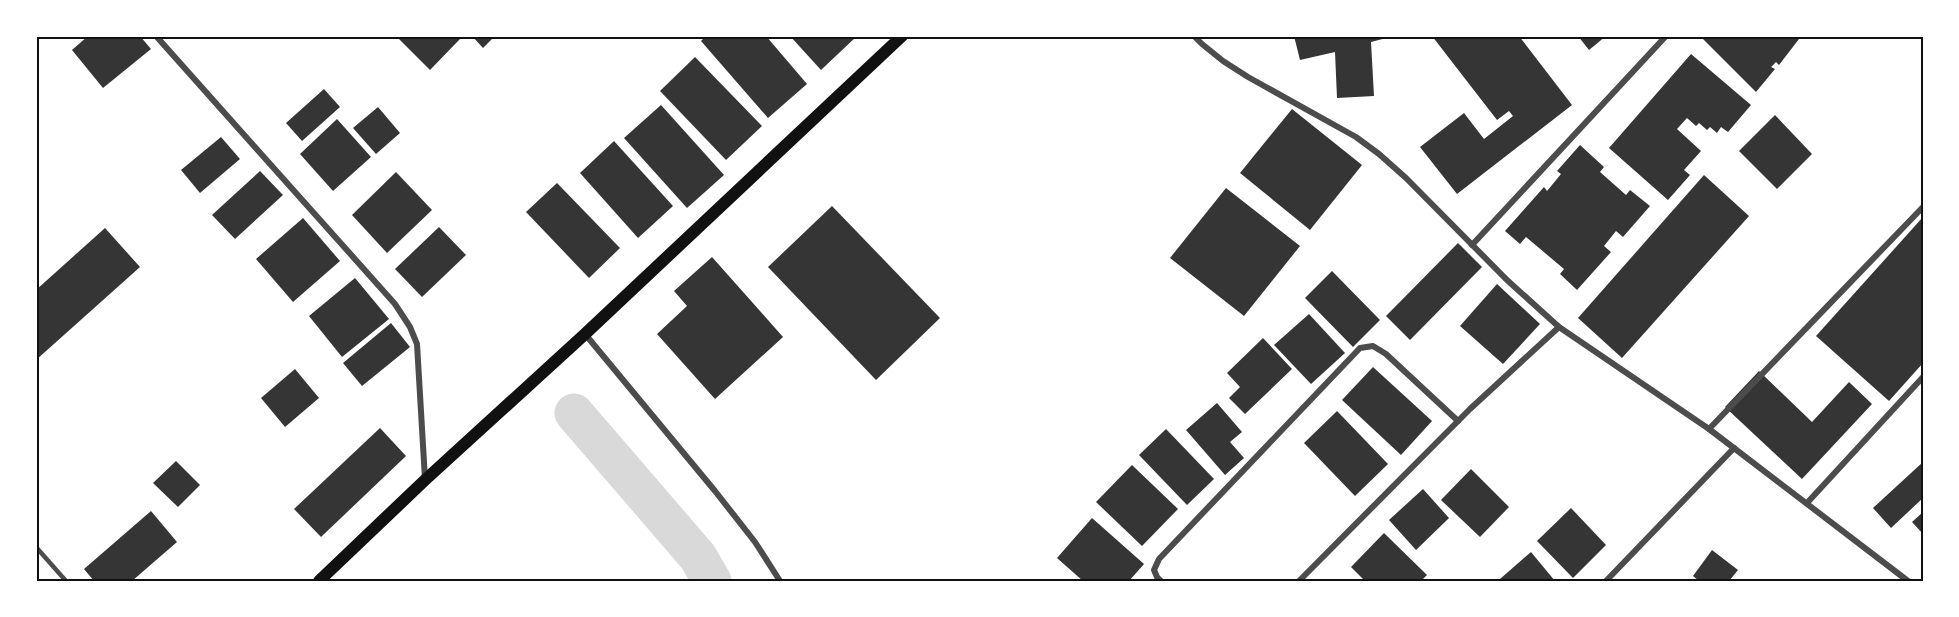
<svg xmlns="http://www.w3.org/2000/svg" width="1959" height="617" font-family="Roboto,sans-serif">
	<rect width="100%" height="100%" fill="#fff"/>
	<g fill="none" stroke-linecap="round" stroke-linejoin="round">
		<polyline stroke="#d9d9d9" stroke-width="39" points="574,413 698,557 712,581"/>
	</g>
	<g fill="#353535">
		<polygon points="88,36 140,36 151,49 103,88 72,50"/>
		<polygon points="396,36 457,36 460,39 430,70"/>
		<polygon points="472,36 495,36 483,48"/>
		<polygon points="706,36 766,36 807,84 768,118 701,41"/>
		<polygon points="790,36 857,36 821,70"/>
		<polygon points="1294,36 1394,36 1371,42 1374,96 1337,98 1335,52 1300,60"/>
		<polygon points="1432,36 1519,36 1572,105 1457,194 1420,147 1464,113 1484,139 1513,116 1509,111 1497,120"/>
		<polygon points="1578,36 1606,36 1589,50"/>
		<polygon points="1700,36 1795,36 1799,39 1779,65 1776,62 1771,67 1775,69 1756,92"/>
		<polygon points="1691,54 1751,105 1728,132 1721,127 1717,133 1710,127 1707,130 1699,123 1696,126 1687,118 1677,129 1701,151 1684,170 1690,175 1668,200 1609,148"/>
		<polygon points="695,57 762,126 726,160 660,91"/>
		<polygon points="324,89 340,107 302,141 286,123"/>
		<polygon points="661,105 724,175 687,208 624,138"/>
		<polygon points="378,107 400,133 376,154 353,128"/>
		<polygon points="1292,109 1362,165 1310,230 1240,173"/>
		<polygon points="1775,115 1812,154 1777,189 1739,151"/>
		<polygon points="337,119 371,157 333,191 300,154"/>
		<polygon points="221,137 240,159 200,193 181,170"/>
		<polygon points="614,141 673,206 638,238 580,173"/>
		<polygon points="1580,145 1604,167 1600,172 1626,195 1630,190 1650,206 1623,237 1616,231 1604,246 1611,252 1577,290 1560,274 1564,269 1526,237 1520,244 1505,231 1544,187 1547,191 1561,174 1557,171"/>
		<polygon points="260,171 283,195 235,239 212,215"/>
		<polygon points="396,172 432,210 387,253 352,215"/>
		<polygon points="1704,175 1749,216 1622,358 1578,318"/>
		<polygon points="557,183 620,248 589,278 526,212"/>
		<polygon points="1226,188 1300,246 1244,316 1170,258"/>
		<polygon points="832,206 940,318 876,380 768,267"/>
		<polygon points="1923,217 1923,363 1889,401 1816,336"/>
		<polygon points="303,218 340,261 293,302 256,259"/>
		<polygon points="439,227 466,255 422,297 395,269"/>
		<polygon points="105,228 140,267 36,360 36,290"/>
		<polygon points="1458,243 1482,267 1410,340 1386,316"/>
		<polygon points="712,257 783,337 715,399 657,334 687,306 674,291"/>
		<polygon points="1332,271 1380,320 1353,347 1305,298"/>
		<polygon points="355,278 389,319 342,357 309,316"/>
		<polygon points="1497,284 1540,324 1503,364 1460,326"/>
		<polygon points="1309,314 1345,353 1311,384 1274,345"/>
		<polygon points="391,323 410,347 362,386 343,363"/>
		<polygon points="1263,338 1292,369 1245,414 1229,398 1240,387 1227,373"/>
		<polygon points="1373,367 1432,421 1401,455 1342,400"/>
		<polygon points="295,369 319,398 285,427 261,398"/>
		<polygon points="1759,371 1812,422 1849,382 1872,404 1802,479 1725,407"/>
		<polygon points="1217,403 1242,432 1230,442 1244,458 1225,475 1186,430"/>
		<polygon points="1337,411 1388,464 1355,496 1304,443"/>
		<polygon points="380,428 406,456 321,537 294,509"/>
		<polygon points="1166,429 1214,479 1187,505 1139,455"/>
		<polygon points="176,461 200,485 178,507 153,483"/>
		<polygon points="1923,462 1923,498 1891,528 1873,508"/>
		<polygon points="1132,465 1178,509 1142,546 1096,502"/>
		<polygon points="1471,469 1509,507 1480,537 1441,500"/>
		<polygon points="1423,489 1449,518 1416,550 1389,520"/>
		<polygon points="1571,508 1606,545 1573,578 1537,541"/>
		<polygon points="151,511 177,542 132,581 94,581 84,569"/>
		<polygon points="1923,512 1923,534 1912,522"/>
		<polygon points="1092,518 1144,564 1129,581 1083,581 1057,558"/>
		<polygon points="1384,533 1427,575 1421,581 1365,581 1351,567"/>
		<polygon points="1712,550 1738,570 1729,581 1699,581 1693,576"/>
		<polygon points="1531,552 1555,581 1502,581 1500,579"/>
	</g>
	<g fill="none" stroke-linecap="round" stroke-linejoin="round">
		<polyline stroke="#4c4c4c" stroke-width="4.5" points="36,547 66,581"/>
		<g stroke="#4c4c4c" stroke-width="6">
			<polyline points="156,36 395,304 410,327 417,344 425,479"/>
			<polyline points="1194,36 1202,44 1223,61 1248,77 1356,137 1379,154 1406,178 1507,280 1559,327 1709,429 1908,581"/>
			<polyline points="1472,245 1666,36"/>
			<polyline points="585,334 715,491 755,542 780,581"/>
			<polyline points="1709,429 1923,207"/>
			<polyline points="1807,503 1923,377"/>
			<polyline points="1161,581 1157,577 1154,570 1159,559 1360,348 1373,346 1386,354 1458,421"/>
			<polyline points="1299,581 1470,409 1559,327"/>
			<polyline points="1606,581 1734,448"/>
		</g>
		<polyline stroke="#111" stroke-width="12" points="319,581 425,480 585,334 902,36"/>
	</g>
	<rect width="1959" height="617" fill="none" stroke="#ffffff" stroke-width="75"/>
	<rect x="38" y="38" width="1884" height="542" fill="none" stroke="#111" stroke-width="2"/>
</svg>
